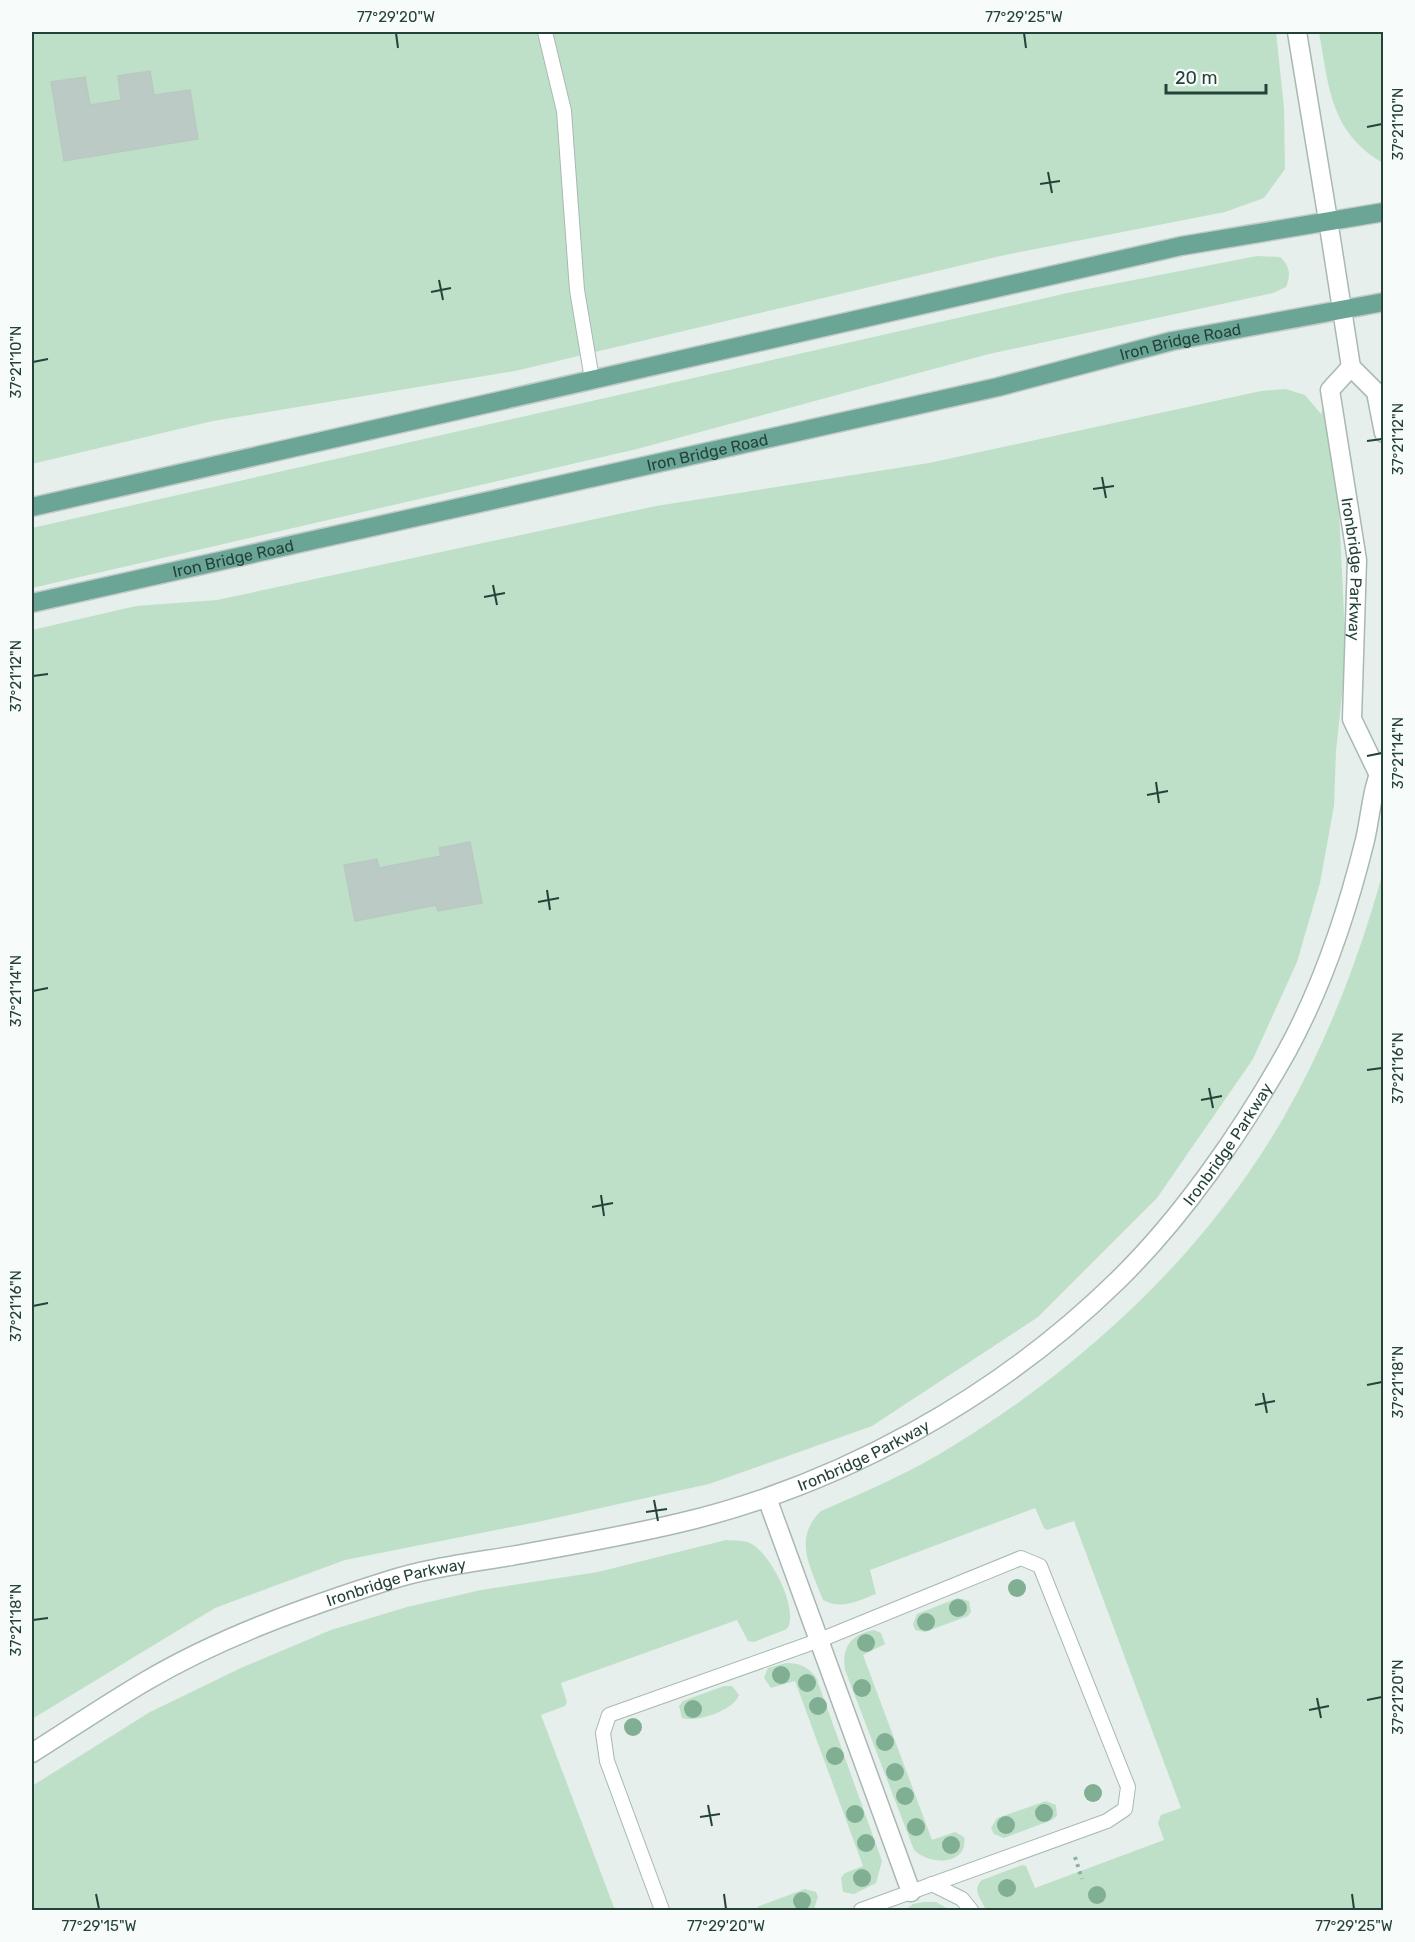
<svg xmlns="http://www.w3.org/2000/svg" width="1415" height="1942" font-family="Rubik,sans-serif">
	<rect width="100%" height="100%" fill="#e6efeb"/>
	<g fill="#bfe0c8">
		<polygon points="32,32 1276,32 1284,108 1285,169 1264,198 1225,212 1005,255 515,371 213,421 32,464"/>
		<path d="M 1319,32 L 1383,32 L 1383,163 C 1330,132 1329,87 1319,32 Z"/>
		<path d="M 1257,256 L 1280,257 C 1290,266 1291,275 1286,287 L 1273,293 L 989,354 L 637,449 L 32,588 L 32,528 L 1072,292 Z"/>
		<polygon points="1286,389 1305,395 1321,414 1330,390 1328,439 1339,509 1346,657 1336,751 1334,806 1320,883 1297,962 1253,1059 1157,1198 1038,1317 872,1426 709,1484 542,1521 345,1560 215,1608 32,1719 32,630 136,606 217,600 656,506 929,463 1261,391"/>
		<path d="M 1383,872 L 1383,1910 L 986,1910 C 982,1900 971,1890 982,1880 L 1022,1865 L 1026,1866 L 1035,1888 L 1164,1840 L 1158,1823 L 1161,1815 L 1181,1808 L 1074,1521 L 1047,1530 L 1044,1528 L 1035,1508 L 870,1570 L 876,1594 C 857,1601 842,1610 823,1600 C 811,1568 792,1539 821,1511 C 865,1492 911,1472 951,1447 C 1084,1366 1208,1251 1285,1115 C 1328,1040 1360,955 1383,872 Z"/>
		<path d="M 726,1540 C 733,1541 744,1540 750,1543 C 770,1552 800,1610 787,1629 L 754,1642 L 748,1641 L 737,1620 L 561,1683 L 567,1702 L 565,1706 L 541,1715 L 615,1910 L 32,1910 L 32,1786 L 150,1712 L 243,1667 L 331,1630 L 407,1607 L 481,1590 L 598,1572 Z"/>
		<polygon points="958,1598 969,1601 971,1612 968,1616 925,1632 915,1630 913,1624 917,1614"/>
		<path d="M 874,1630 L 881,1633 L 885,1644 L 863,1655 L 932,1840 L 955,1832 L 964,1837 C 969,1865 930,1866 914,1850 L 845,1670 C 841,1647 852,1634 874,1630 Z"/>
		<path d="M 786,1663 C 801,1663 807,1667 816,1677 L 882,1861 L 876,1883 L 854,1894 L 843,1892 L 841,1878 L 845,1873 L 863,1866 L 795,1681 L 771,1688 L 764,1678 L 768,1668 Z"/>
		<path d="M 724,1686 L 732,1686 L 739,1695 C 734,1710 697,1723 682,1718 L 679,1706 L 683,1701 Z"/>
		<polygon points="1046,1801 1056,1805 1057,1816 1052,1820 1004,1838 994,1834 991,1828 997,1818"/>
		<polygon points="805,1889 816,1892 818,1897 814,1909 756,1910 759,1906"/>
		<polygon points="924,1902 936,1902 950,1910 905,1910 913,1904"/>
	</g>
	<g fill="#bbcac4" stroke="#b8c9c2" stroke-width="1.5">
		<polygon points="150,71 154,95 190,90 198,139 64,161 51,82 85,77 90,105 121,100 118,76"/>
		<polygon points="470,842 482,903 438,911 436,905 355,921 344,865 377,859 379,868 441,856 439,848"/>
	</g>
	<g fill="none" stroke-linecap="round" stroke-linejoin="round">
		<defs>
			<g id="service">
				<polyline points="545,32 564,111 577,290 592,379"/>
				<polyline points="932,1884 962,1899 971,1910"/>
				<polyline points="662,1910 607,1761 603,1733 609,1715 820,1640 1021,1558 1040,1566 1128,1787 1125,1809 1107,1821 861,1910"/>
			</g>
			<g id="minor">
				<polyline points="1297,32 1328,220"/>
				<polyline points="767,1498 911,1892"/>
			</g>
			<g id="tertiary">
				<polyline points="1328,220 1351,367 1376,392 1384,433"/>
				<path id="s1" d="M 1351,367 L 1330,390 L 1357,560 L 1352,719 L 1378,773"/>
				<path id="s2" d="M 32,1753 C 70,1729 107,1704 146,1681 C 221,1637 305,1607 387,1581 C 427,1568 469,1563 511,1556 C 567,1546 624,1536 679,1523 C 841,1485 997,1398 1116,1282 C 1182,1218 1242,1131 1287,1051 C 1323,985 1347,913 1365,840 C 1371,814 1372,786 1384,762"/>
			</g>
			<g id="primary">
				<polyline points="32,507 1181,246 1384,212"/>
				<path id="s3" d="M 32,603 L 998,387 L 1172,341 L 1384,302"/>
			</g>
		</defs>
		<use href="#service" stroke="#a8b8b2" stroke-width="16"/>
		<use href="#minor" stroke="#a8b8b2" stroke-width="21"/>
		<use href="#tertiary" stroke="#a8b8b2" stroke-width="21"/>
		<use href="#primary" stroke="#c2cac8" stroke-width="21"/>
		<polyline stroke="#86b3a5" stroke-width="4" stroke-dasharray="3 4.5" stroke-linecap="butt" points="1075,1857 1082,1879"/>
		<use href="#service" stroke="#fff" stroke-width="14"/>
		<use href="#minor" stroke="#fff" stroke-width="18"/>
		<use href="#tertiary" stroke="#fff" stroke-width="18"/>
		<use href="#primary" stroke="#6aa596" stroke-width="18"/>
	</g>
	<g fill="#80af93">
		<circle cx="1017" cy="1588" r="9"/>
		<circle cx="958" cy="1608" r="9"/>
		<circle cx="926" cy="1622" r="9"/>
		<circle cx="866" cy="1643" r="9"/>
		<circle cx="781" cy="1675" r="9"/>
		<circle cx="807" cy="1683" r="9"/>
		<circle cx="862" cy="1688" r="9"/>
		<circle cx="818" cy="1706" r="9"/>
		<circle cx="693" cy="1709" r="9"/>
		<circle cx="633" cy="1727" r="9"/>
		<circle cx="885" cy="1742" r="9"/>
		<circle cx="835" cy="1756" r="9"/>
		<circle cx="895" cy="1772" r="9"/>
		<circle cx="1093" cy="1793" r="9"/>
		<circle cx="905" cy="1796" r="9"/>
		<circle cx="1044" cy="1813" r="9"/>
		<circle cx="855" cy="1814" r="9"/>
		<circle cx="1006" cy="1825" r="9"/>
		<circle cx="916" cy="1827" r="9"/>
		<circle cx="866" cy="1843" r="9"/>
		<circle cx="951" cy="1845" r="9"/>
		<circle cx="862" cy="1878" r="9"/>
		<circle cx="1007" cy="1888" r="9"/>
		<circle cx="1097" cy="1895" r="9"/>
		<circle cx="802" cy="1901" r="9"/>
	</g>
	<path fill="none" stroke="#24423a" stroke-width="2" d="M 396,33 L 398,48M 1024,33 L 1026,48M 1367,127 L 1382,124M 1048,172 L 1052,193M 1040,184 L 1060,181M 439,280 L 443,300M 431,292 L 451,288M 33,362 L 48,359M 1367,441 L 1382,439M 1102,477 L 1106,498M 1093,489 L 1114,486M 493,585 L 497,605M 484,597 L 505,593M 33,676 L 48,674M 1367,756 L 1382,753M 1156,782 L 1159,803M 1147,795 L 1168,791M 547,890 L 550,910M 538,902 L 559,898M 33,991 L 48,988M 1367,1070 L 1382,1068M 1209,1088 L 1213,1108M 1201,1100 L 1222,1096M 601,1195 L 604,1216M 592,1207 L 613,1203M 33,1306 L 48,1303M 1367,1385 L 1382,1382M 1263,1393 L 1267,1413M 1255,1405 L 1275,1401M 654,1500 L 658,1521M 646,1512 L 667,1509M 33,1620 L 48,1618M 1317,1698 L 1321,1718M 1367,1700 L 1382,1697M 1309,1710 L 1329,1706M 708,1805 L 712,1826M 700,1817 L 720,1814M 96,1894 L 99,1909M 724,1894 L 726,1909M 1352,1894 L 1354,1909"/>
	<g text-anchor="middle" stroke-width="4.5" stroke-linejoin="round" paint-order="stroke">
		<g font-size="16" fill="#24423a" stroke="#f7fbf9">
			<text dy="6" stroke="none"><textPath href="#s3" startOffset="1178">Iron Bridge Road</textPath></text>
			<text dy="6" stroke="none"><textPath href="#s3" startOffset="692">Iron Bridge Road</textPath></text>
			<text dy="6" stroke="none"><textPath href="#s3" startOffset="206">Iron Bridge Road</textPath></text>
			<text dy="6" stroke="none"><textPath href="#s1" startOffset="212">Ironbridge Parkway</textPath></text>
			<text dy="6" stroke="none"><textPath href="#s2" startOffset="1377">Ironbridge Parkway</textPath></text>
			<text dy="6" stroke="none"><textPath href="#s2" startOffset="891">Ironbridge Parkway</textPath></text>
			<text dy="6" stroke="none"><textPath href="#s2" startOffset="405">Ironbridge Parkway</textPath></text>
		</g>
	</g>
	<rect width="1415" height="1942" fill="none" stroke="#f7fbf9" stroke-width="66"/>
	<path d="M1166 84v9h100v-9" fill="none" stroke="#24423a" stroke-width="3"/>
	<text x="1175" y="84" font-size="18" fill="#24423a" stroke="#f7fbf9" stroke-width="4.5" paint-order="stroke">20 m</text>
	<rect x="33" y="33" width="1349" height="1876" fill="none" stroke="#24423a" stroke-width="2"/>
	<g font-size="15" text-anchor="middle" fill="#24423a">
		<text x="396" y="22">77°29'20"W</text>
		<text x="1024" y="22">77°29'25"W</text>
		<text transform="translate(1398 124) rotate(-90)" y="5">37°21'10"N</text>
		<text transform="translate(16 362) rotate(-90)" y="5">37°21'10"N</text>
		<text transform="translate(1398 439) rotate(-90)" y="5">37°21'12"N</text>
		<text transform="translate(16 676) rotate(-90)" y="5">37°21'12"N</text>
		<text transform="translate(1398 753) rotate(-90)" y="5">37°21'14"N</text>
		<text transform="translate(16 991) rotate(-90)" y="5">37°21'14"N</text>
		<text transform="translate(1398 1068) rotate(-90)" y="5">37°21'16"N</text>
		<text transform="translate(16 1306) rotate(-90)" y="5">37°21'16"N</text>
		<text transform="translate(1398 1382) rotate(-90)" y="5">37°21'18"N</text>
		<text transform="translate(16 1620) rotate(-90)" y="5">37°21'18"N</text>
		<text transform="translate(1398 1697) rotate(-90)" y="5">37°21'20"N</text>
		<text x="99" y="1931">77°29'15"W</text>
		<text x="726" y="1931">77°29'20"W</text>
		<text x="1354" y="1931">77°29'25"W</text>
	</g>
</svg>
